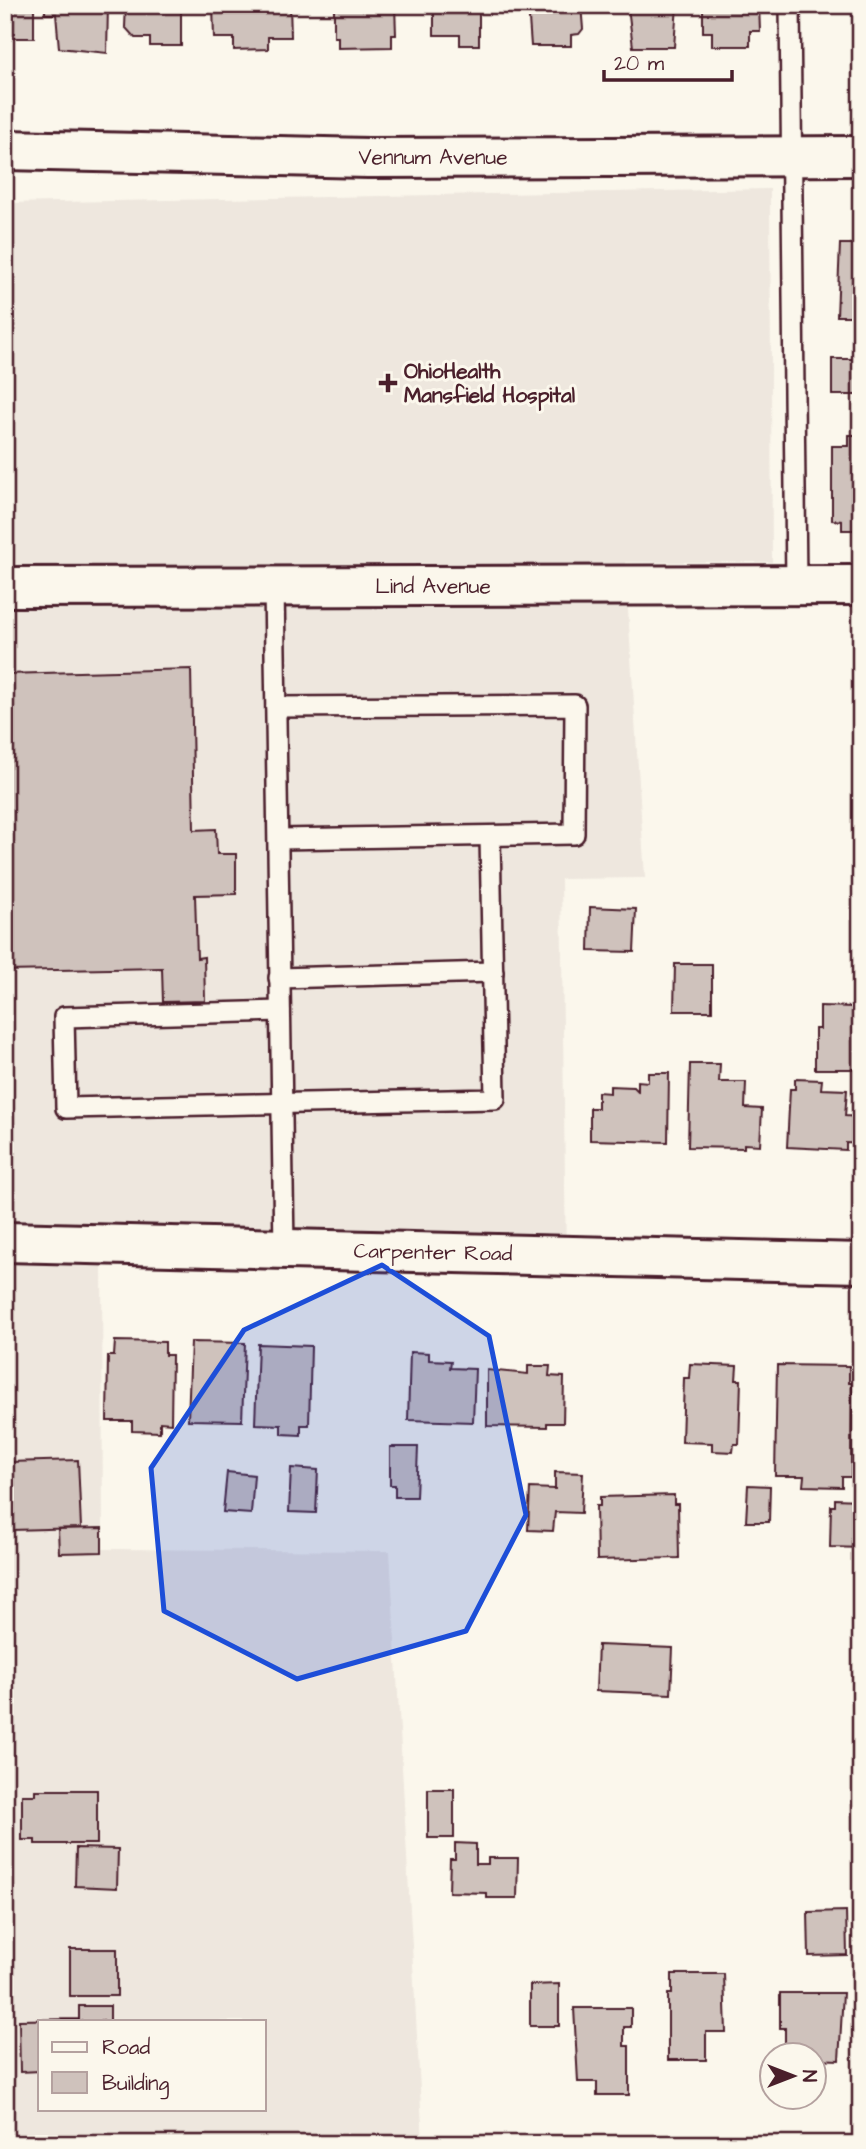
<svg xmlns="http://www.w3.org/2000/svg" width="866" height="2149" font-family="'Architects Daughter',sans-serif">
	<rect width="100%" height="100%" fill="#fbf7ec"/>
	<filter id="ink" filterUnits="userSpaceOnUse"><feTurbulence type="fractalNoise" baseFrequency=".0143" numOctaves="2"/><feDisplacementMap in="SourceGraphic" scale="14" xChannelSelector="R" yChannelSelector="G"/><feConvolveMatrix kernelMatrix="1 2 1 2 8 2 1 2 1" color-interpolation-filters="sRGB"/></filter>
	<g filter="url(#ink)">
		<path fill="#eee7de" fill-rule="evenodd" d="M 770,189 L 772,562 L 625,562 L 645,878 L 561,879 L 566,1259 L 102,1241 L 103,1549 L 390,1551 L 423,2144 L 5,2144 L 5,203 ZM 40,2021 L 264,2021 L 264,2109 L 40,2109 Z"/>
		<g fill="#cfc2bc" stroke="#4a1f2b" stroke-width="2">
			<rect x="5" y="5" width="29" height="33"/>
			<polygon points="45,5 108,5 107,53 59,48 56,14 45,14"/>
			<polygon points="126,5 181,5 181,46 150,46 150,38 135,38 125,27"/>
			<polygon points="213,5 290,5 291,37 268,37 268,49 234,50 234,38 214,38"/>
			<polygon points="323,5 395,5 396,35 392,35 392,47 338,48 338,37 334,37 334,7"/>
			<polygon points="427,5 490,5 490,8 479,8 479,45 460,45 460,35 434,35 434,8"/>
			<polygon points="528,5 581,5 583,29 579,34 571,35 571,46 531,46"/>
			<polygon points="618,5 677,5 674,47 633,47 628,7"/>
			<polygon points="703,5 759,5 760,31 750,31 750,46 712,46 712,32 703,32"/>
			<polygon points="840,244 861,244 861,316 837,316"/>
			<rect x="832" y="359" width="29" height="36"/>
			<polygon points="849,435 861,435 861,530 842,530 842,521 832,520 832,446 849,446"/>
			<polygon points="191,669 194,830 216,829 217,854 236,854 236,894 195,895 197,958 204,957 205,1001 163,1002 162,968 5,971 5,674"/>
			<rect x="856" y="771" width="5" height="52"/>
			<polygon points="590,907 636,909 634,952 589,951"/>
			<polygon points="675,964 712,964 712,1011 674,1011"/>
			<polygon points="820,1006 854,1007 854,1030 859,1031 858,1069 815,1069 815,1029 820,1029"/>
			<polygon points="690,1064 720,1064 719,1082 746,1082 745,1108 762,1109 760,1145 744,1144 744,1148 688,1147"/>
			<polygon points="648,1073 669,1073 668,1142 590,1140 590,1108 598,1108 598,1092 610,1093 610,1086 634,1087 638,1091 638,1081 648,1082"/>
			<polygon points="795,1079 822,1080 821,1089 847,1090 845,1116 861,1117 861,1144 846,1143 846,1150 787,1147 790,1089 795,1089"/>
			<polygon points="115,1341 165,1342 165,1355 172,1355 171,1423 160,1422 160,1432 132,1431 132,1421 107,1421 108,1356 114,1356"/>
			<polygon points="191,1342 245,1343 242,1421 188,1420"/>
			<polygon points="258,1344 311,1346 309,1425 301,1425 301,1435 281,1434 281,1425 255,1424"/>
			<polygon points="410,1352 429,1353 429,1360 451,1361 450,1368 475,1369 473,1422 408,1420"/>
			<polygon points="690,1364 737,1366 736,1380 741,1380 739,1444 734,1444 733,1452 712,1451 712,1443 682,1442 684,1378 689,1378"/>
			<polygon points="777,1365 849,1366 849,1383 852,1383 851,1477 842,1477 842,1487 803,1486 804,1476 775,1476"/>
			<polygon points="528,1366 550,1366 549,1376 564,1377 563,1423 547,1423 547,1427 487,1426 487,1370 528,1374"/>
			<polygon points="390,1447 418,1447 416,1497 395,1497 395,1485 390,1485"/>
			<polygon points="78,1460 81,1528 12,1530 9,1462"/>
			<polygon points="291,1468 318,1470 316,1513 289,1512"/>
			<polygon points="227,1472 254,1475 251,1514 223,1512"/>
			<polygon points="555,1472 583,1473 581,1513 555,1512 553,1531 528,1530 530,1488 555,1489"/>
			<polygon points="748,1485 770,1486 769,1522 746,1522"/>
			<polygon points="674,1495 674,1504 678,1504 679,1558 597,1560 596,1506 600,1506 600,1497"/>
			<polygon points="835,1499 858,1500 858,1506 861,1506 861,1548 830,1547 831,1506 835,1506"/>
			<polygon points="102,1528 102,1552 59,1553 58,1529"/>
			<polygon points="598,1645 673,1648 671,1694 596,1691"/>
			<rect x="428" y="1789" width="26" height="49"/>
			<polygon points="35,1790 97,1790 97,1844 35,1844 35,1840 22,1840 22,1795 35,1795"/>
			<polygon points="455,1843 476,1844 476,1864 488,1864 488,1858 518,1858 517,1898 487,1898 487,1893 449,1892 450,1859 455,1859"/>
			<polygon points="76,1848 118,1849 117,1888 75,1886"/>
			<polygon points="846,1911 847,1955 809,1956 808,1912"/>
			<rect x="70" y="1949" width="47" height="47"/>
			<polygon points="672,1974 724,1974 726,2032 706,2032 706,2060 668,2060 668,1994 672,1994"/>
			<polygon points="559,1984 559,2026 530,2026 530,1985"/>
			<polygon points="780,1993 843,1993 839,2060 814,2059 814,2054 785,2054 785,2028 780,2028"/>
			<polygon points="79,2006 110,2006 110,2021 40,2021 40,2071 20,2072 19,2020 79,2019"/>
			<polygon points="574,2008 631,2008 631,2027 624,2027 624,2046 629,2046 629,2095 597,2095 597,2082 578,2082"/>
		</g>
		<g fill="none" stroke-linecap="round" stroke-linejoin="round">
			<defs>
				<g id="service">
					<polyline points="790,5 796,585"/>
					<polyline points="274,587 284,1249"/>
					<polyline points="276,707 575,705 574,834 279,839"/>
					<polyline points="279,978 493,972"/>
					<polyline points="280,1011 64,1017 66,1108 495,1099 490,836"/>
				</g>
				<g id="minor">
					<polyline points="5,150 368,158 861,156"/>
					<polyline points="5,587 861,585"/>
					<polyline points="5,1242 861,1263"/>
				</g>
			</defs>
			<use href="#service" stroke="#4a1f2b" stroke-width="24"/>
			<use href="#minor" stroke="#4a1f2b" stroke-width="44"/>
			<use href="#service" stroke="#fbf7ec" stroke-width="19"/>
			<use href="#minor" stroke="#fbf7ec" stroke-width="38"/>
		</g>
	</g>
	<path fill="#1d4ed8" fill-opacity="0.2" stroke="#1d4ed8" stroke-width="5" stroke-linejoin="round" d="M 382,1265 L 489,1336 L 526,1515 L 466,1631 L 297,1679 L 164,1611 L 151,1468 L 244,1330 Z"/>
	<path fill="#4a1f2b" stroke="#fbf7ec" stroke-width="2.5" d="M384.5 372.5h7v7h7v7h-7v7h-7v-7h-7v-7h7z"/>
	<g text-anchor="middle" stroke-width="6" stroke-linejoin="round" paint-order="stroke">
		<g font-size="21" fill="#4a1f2b" stroke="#fbf7ec">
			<text x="433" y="164">Vennum Avenue</text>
			<text x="433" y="593">Lind Avenue</text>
			<text transform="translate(433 1252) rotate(1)" y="7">Carpenter Road</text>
		</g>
		<g font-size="21" font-weight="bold" fill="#4a1f2b" stroke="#fbf7ec" text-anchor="start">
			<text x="404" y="378">OhioHealth<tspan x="404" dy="24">Mansfield Hospital</tspan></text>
		</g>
	</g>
	<rect width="866" height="2149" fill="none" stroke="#fbf7ec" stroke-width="28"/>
	<rect x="14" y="14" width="838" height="2121" fill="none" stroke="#4a1f2b" stroke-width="2.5" filter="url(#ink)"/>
	<rect x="38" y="2020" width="228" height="91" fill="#fbf7ec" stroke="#b4a19f" stroke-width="2"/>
	<rect x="52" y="2042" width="35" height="10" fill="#fbf7ec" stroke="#b4a19f" stroke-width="2"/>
	<text x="102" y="2054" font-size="21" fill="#4a1f2b">Road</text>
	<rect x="52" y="2072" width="35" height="21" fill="#cfc2bc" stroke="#b4a19f" stroke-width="2"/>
	<text x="102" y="2090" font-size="21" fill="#4a1f2b">Building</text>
	<g transform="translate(793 2076) rotate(90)"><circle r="33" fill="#fbf7ec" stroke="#b4a19f" stroke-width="2"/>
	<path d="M0-5L12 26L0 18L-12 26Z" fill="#4a1f2b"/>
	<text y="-10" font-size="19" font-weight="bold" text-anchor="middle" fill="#4a1f2b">N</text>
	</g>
	<path d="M604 70v10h128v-10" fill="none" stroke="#4a1f2b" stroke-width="3.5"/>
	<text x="614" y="70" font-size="21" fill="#4a1f2b" stroke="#fbf7ec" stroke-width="5" paint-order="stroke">20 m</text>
</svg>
